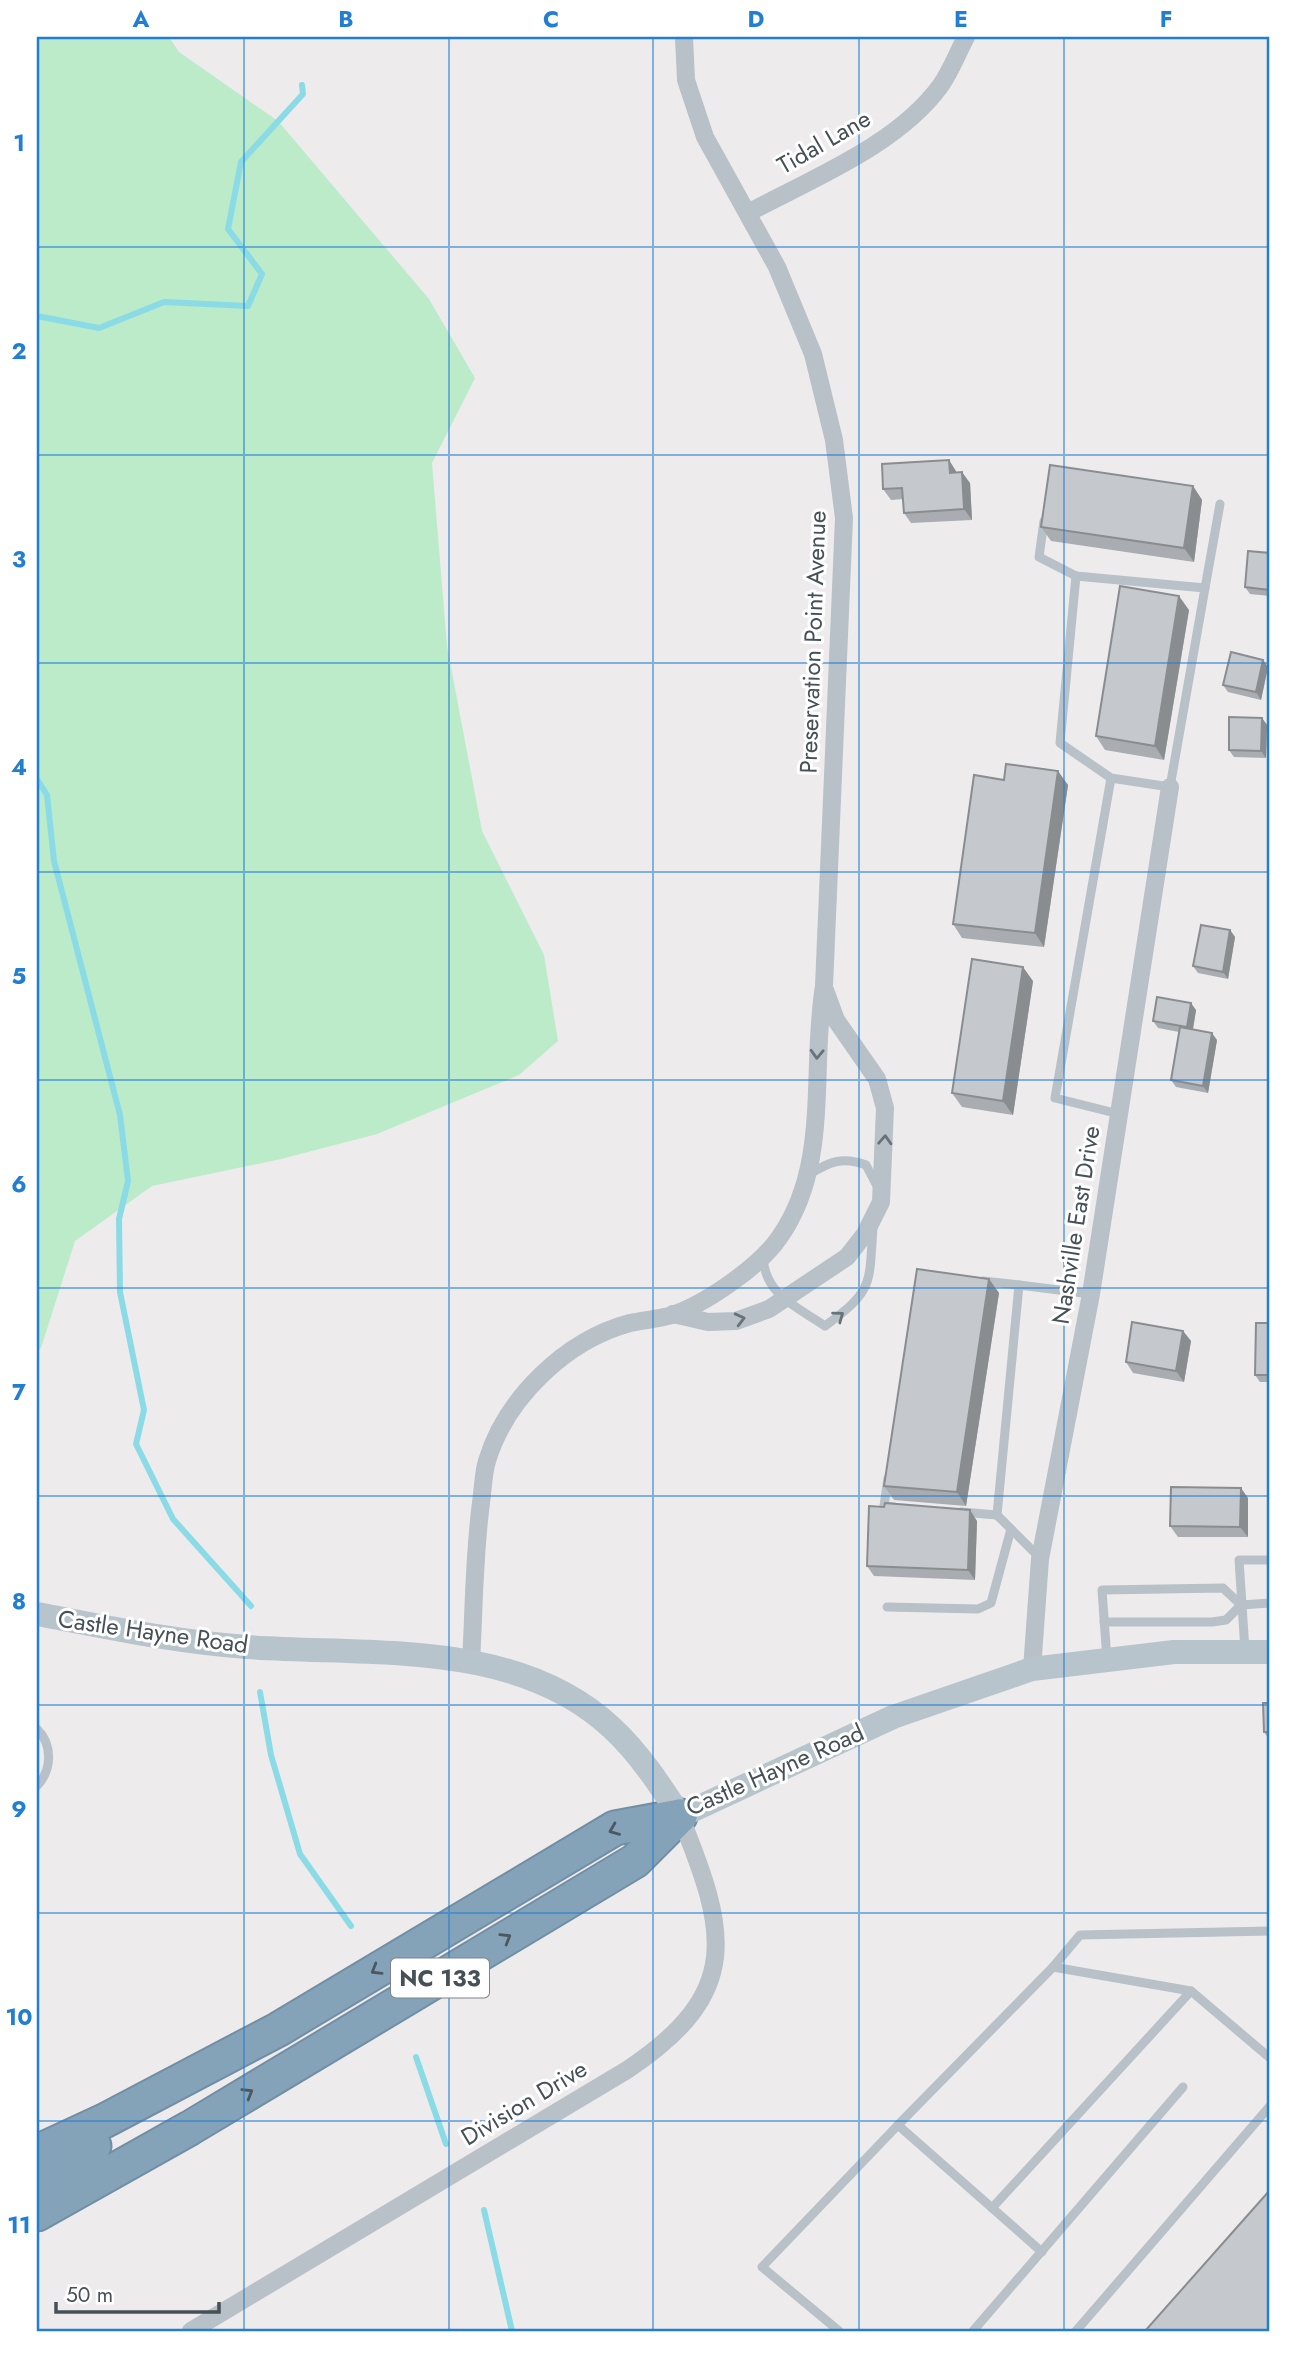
<svg xmlns="http://www.w3.org/2000/svg" width="1307" height="2368" font-family="Jost,sans-serif">
	<rect width="100%" height="100%" fill="#eeebec"/>
	<polygon fill="#bbebc9" points="37,37 169,37 179,52 278,121 429,299 475,378 432,463 447,646 482,831 544,955 558,1041 519,1075 377,1134 281,1159 152,1186 75,1241 41,1348 37,1351"/>
	<g fill="none" stroke-linecap="round" stroke-linejoin="round">
		<g stroke="#8adbe6" stroke-width="6">
			<polyline points="37,316 99,328 164,302 248,306 262,274 228,229 241,162 303,94 302,85"/>
			<polyline points="37,779 47,795 54,861 120,1115 128,1181 119,1219 120,1292 144,1410 136,1444 173,1519 251,1606"/>
			<polyline points="260,1692 271,1755 300,1854 351,1926"/>
			<polyline points="416,2057 446,2144"/>
			<polyline points="484,2210 512,2331"/>
		</g>
		<defs>
			<g id="motorway">
				<polyline points="37,2152 104,2121 279,2029 615,1828 680,1816"/>
				<polyline points="37,2181 94,2146"/>
				<polyline points="37,2214 190,2128 635,1861 680,1816"/>
			</g>
		</defs>
		<use href="#motorway" stroke="#718ea4" stroke-width="37"/>
		<g stroke="#b7c1c7" stroke-width="9">
			<polyline points="1044,521 1039,557 1076,576"/>
			<polyline points="1205,588 1220,504"/>
			<polyline points="1111,778 1170,787 1205,588 1076,576 1060,743 1111,778 1055,1098 1119,1114"/>
			<path d="M 808,1175 C 829,1162 842,1156 866,1165 L 877,1186"/>
			<path d="M 763,1257 C 765,1295 796,1306 825,1326 C 874,1290 869,1285 873,1227"/>
			<polyline points="983,1281 1019,1285"/>
			<polyline points="888,1478 884,1506 894,1507"/>
			<polyline points="961,1512 997,1515"/>
			<polyline points="1039,1557 997,1515 1019,1285 1091,1294"/>
			<polyline points="887,1607 978,1609 991,1603 1011,1529"/>
			<polyline points="1104,1622 1212,1622 1226,1620 1241,1605 1270,1603"/>
			<polyline points="1245,1650 1239,1560 1270,1560"/>
			<polyline points="1107,1660 1102,1590 1223,1588 1241,1605"/>
			<path d="M 37,1729 C 53,1745 52,1770 37,1786"/>
			<polyline points="1270,1931 1080,1935 1053,1967 1191,1991 1270,2058"/>
			<polyline points="992,2208 1191,1991"/>
			<polyline points="1042,2252 898,2125 1053,1967"/>
			<polyline points="839,2331 762,2267 898,2125"/>
			<polyline points="973,2331 1183,2087"/>
			<polyline points="1076,2331 1270,2106"/>
		</g>
		<g stroke="#b7c1c7" stroke-width="18">
			<path d="M 748,213 C 811,179 898,145 941,85 C 951,71 958,52 966,37"/>
			<polyline points="673,1314 708,1322 736,1321 769,1309 847,1257 865,1234 881,1202 885,1108 877,1079 836,1020 825,990"/>
			<path d="M 471,1662 C 474,1609 474,1555 481,1503 C 483,1489 483,1474 487,1461 C 506,1398 566,1340 630,1323 C 644,1320 659,1319 672,1315 C 705,1304 759,1267 779,1238 C 831,1165 810,1070 824,986 L 844,518 L 834,440 L 813,354 L 777,267 L 705,137 L 686,80 L 684,37"/>
			<polyline points="1032,1669 1040,1559 1091,1294 1170,787"/>
			<path d="M 191,2331 L 627,2070 C 744,1992 727,1932 680,1816"/>
		</g>
		<path stroke="#b8c4cc" stroke-width="24" d="M 37,1614 C 106,1627 176,1642 247,1647 C 368,1656 516,1638 612,1728 C 639,1753 660,1785 680,1816 L 893,1717 L 1032,1669 L 1174,1652 L 1270,1652"/>
		<use href="#motorway" stroke="#85a3b8" stroke-width="33"/>
	</g>
	<g fill="#a9adb1">
		<polygon points="956,471 956,472 970,483 972,520 911,523 904,513 903,499 891,500 883,489"/>
		<polygon points="1193,486 1202,500 1194,562 1051,541 1041,527"/>
		<polygon points="1270,553 1270,596 1250,594 1245,587"/>
		<polygon points="1189,610 1164,760 1105,750 1096,736"/>
		<polygon points="1263,660 1268,667 1261,700 1228,692 1223,685"/>
		<polygon points="1262,718 1267,725 1266,758 1234,757 1229,750"/>
		<polygon points="1004,780 1068,785 1044,947 962,938 953,924"/>
		<polygon points="1230,930 1235,937 1228,979 1198,973 1193,966"/>
		<polygon points="1033,981 1013,1115 962,1107 952,1093"/>
		<polygon points="1196,1010 1193,1030 1217,1040 1208,1093 1176,1087 1171,1080 1179,1032 1158,1028 1153,1021"/>
		<polygon points="989,1279 999,1293 966,1506 894,1500 884,1486"/>
		<polygon points="1270,1323 1270,1382 1260,1382 1255,1375"/>
		<polygon points="1183,1331 1191,1341 1184,1382 1133,1373 1126,1362"/>
		<polygon points="1248,1498 1248,1537 1178,1537 1170,1526"/>
		<polygon points="884,1507 977,1521 975,1580 874,1576 867,1566"/>
		<polygon points="1270,1703 1270,1741 1264,1732"/>
	</g>
	<g fill="#8a8d90">
		<polygon points="949,460 956,471 957,483 950,473"/>
		<polygon points="962,472 970,483 972,520 964,509"/>
		<polygon points="1193,486 1202,500 1194,562 1184,548"/>
		<polygon points="1179,596 1189,610 1164,760 1155,746"/>
		<polygon points="1263,660 1268,667 1261,700 1256,692"/>
		<polygon points="1262,718 1267,725 1266,758 1261,751"/>
		<polygon points="1058,771 1068,785 1044,947 1035,933"/>
		<polygon points="1230,930 1235,937 1228,979 1223,972"/>
		<polygon points="1023,967 1033,981 1013,1115 1003,1101"/>
		<polygon points="1191,1003 1196,1010 1192,1034 1187,1027"/>
		<polygon points="1212,1033 1217,1040 1208,1093 1203,1086"/>
		<polygon points="989,1279 999,1293 966,1506 957,1492"/>
		<polygon points="1183,1331 1191,1341 1184,1382 1176,1371"/>
		<polygon points="1241,1488 1248,1498 1248,1537 1240,1527"/>
		<polygon points="970,1510 977,1521 975,1580 968,1570"/>
	</g>
	<g fill="#c5c9ce" stroke="#8a8d90" stroke-width="2">
		<polygon points="949,460 950,473 962,472 964,509 904,513 902,488 883,489 882,464"/>
		<polygon points="1050,465 1193,486 1184,548 1041,527"/>
		<polygon points="1248,551 1270,553 1270,590 1245,587"/>
		<polygon points="1120,586 1179,596 1155,746 1096,736"/>
		<polygon points="1231,652 1263,660 1256,692 1223,685"/>
		<polygon points="1229,717 1262,718 1261,751 1229,750"/>
		<polygon points="1006,764 1058,771 1035,933 953,924 974,775 1004,780"/>
		<polygon points="1201,925 1230,930 1223,972 1193,966"/>
		<polygon points="972,959 1023,967 1003,1101 952,1093"/>
		<polygon points="1157,997 1191,1003 1187,1027 1153,1021"/>
		<polygon points="1180,1027 1212,1033 1203,1086 1171,1080"/>
		<polygon points="1270,1253 1270,1296 1269,1296"/>
		<polygon points="917,1269 989,1279 957,1492 884,1486"/>
		<polygon points="1132,1322 1183,1331 1176,1371 1126,1362"/>
		<polygon points="1256,1323 1270,1323 1270,1375 1255,1375"/>
		<polygon points="1171,1487 1241,1488 1240,1527 1170,1526"/>
		<polygon points="885,1503 970,1510 968,1570 867,1566 869,1506 884,1507"/>
		<polygon points="1263,1703 1270,1703 1270,1732 1264,1732"/>
		<polygon points="1270,2190 1270,2331 1145,2331"/>
	</g>
	<defs><path id="oneway-chevron" d="M-2-3.5L2.5 0L-2 3.5" fill="none" stroke-width="1.6" stroke-linecap="round" stroke-linejoin="round" transform="scale(1.75)"/></defs>
	<g stroke="#677279">
		<use href="#oneway-chevron" transform="translate(817 1054) rotate(92)"/>
		<use href="#oneway-chevron" transform="translate(885 1140) rotate(-87)"/>
		<use href="#oneway-chevron" transform="translate(839 1316) rotate(-36)"/>
		<use href="#oneway-chevron" transform="translate(740 1319) rotate(-14)"/>
	</g>
	<g stroke="#4b5861">
		<use href="#oneway-chevron" transform="translate(614 1830) rotate(158)"/>
		<use href="#oneway-chevron" transform="translate(506 1938) rotate(-31)"/>
		<use href="#oneway-chevron" transform="translate(376 1970) rotate(149)"/>
		<use href="#oneway-chevron" transform="translate(248 2093) rotate(-31)"/>
	</g>
	<path fill="none" stroke="#227ed1" stroke-width="2" stroke-opacity="0.55" d="M 244,37 L 244,2331M 449,37 L 449,2331M 653,37 L 653,2331M 859,37 L 859,2331M 1064,37 L 1064,2331M 37,247 L 1270,247M 37,455 L 1270,455M 37,663 L 1270,663M 37,872 L 1270,872M 37,1080 L 1270,1080M 37,1288 L 1270,1288M 37,1496 L 1270,1496M 37,1705 L 1270,1705M 37,1913 L 1270,1913M 37,2121 L 1270,2121"/>
	<g text-anchor="middle" stroke-width="6" stroke-linejoin="round" paint-order="stroke">
		<rect fill="#fff" stroke="#7d8489" stroke-width="2" x="391" y="1958.5" width="98" height="39" rx="5"/>
		<g font-size="23" font-weight="bold" fill="#455057">
			<text x="440" y="1986">NC 133</text>
		</g>
		<g font-size="24" fill="#455057" stroke="#fff">
			<text transform="translate(824 142) rotate(-30)" y="8">Tidal Lane</text>
			<text transform="translate(813 642) rotate(-88)" y="8">Preservation Point Avenue</text>
			<text transform="translate(1076 1225) rotate(-81)" y="8">Nashville East Drive</text>
			<text transform="translate(153 1632) rotate(8)" y="8">Castle Hayne Road</text>
			<text transform="translate(775 1770) rotate(-24)" y="8">Castle Hayne Road</text>
			<text transform="translate(524 2103) rotate(-31)" y="8">Division Drive</text>
		</g>
	</g>
	<rect width="1307" height="2368" fill="none" stroke="#ffffff" stroke-width="77"/>
	<path d="M56 2302v10h163v-10" fill="none" stroke="#455057" stroke-width="3.5"/>
	<text x="66" y="2302" font-size="21" fill="#455057" stroke="#ffffff" stroke-width="5" paint-order="stroke">50 m</text>
	<rect x="38" y="38" width="1230" height="2292" fill="none" stroke="#227ed1" stroke-width="2.5"/>
	<g font-size="23" text-anchor="middle" font-weight="bold" fill="#227ed1">
		<text x="141" y="27">A</text>
		<text x="346" y="27">B</text>
		<text x="551" y="27">C</text>
		<text x="756" y="27">D</text>
		<text x="961" y="27">E</text>
		<text x="1166" y="27">F</text>
		<text x="19" y="151">1</text>
		<text x="19" y="359">2</text>
		<text x="19" y="567">3</text>
		<text x="19" y="775">4</text>
		<text x="19" y="984">5</text>
		<text x="19" y="1192">6</text>
		<text x="19" y="1400">7</text>
		<text x="19" y="1609">8</text>
		<text x="19" y="1817">9</text>
		<text x="19" y="2025">10</text>
		<text x="19" y="2233">11</text>
	</g>
</svg>
